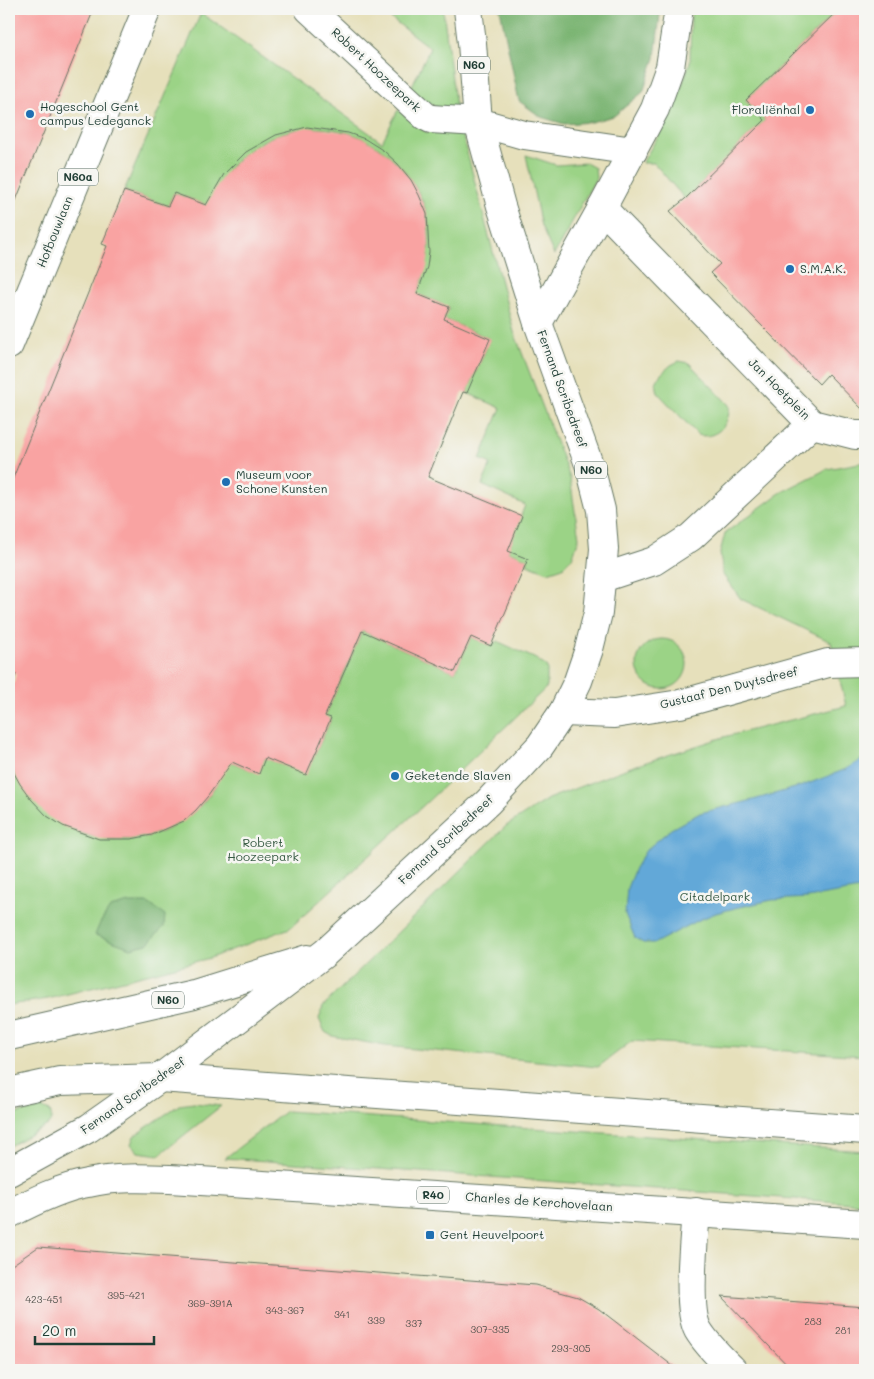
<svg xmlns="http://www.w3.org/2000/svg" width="874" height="1379" font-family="Mali,sans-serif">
	<rect width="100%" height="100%" fill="#f6f6f2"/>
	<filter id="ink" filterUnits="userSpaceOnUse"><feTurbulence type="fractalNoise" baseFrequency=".02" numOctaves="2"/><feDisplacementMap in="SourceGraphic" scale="10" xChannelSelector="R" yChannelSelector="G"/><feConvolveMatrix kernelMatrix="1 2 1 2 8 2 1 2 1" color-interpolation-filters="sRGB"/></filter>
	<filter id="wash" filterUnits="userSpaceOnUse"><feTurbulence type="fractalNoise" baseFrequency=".0096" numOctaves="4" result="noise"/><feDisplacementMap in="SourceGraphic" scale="20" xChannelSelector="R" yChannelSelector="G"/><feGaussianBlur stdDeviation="1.12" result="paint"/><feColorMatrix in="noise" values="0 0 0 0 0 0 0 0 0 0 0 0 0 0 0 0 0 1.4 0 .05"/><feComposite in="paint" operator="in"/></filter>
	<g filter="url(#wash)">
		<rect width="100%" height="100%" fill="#e6e0bb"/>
		<g fill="#9bd386" stroke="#5d885d">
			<polygon points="379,9 443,9 456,110 437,108 410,90 430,48"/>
			<polygon points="691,9 839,9 746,100 765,120 685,199 654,163 642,163 673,111 690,62"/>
			<path d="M 201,13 L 382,142 L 398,110 L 426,132 L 462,133 L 514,332 L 570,478 L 579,538 L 573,556 L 563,567 L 548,572 L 527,564 L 528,559 L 508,551 L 525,505 L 482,485 L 491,464 L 480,459 L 501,408 L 467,393 L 490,339 L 444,319 L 449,307 L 417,294 C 427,267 433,245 427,216 C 424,200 414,184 405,172 C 361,117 283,113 234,163 C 222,175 216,191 208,206 L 174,193 L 168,206 L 124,191 Z"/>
			<polygon points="526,155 556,165 586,163 595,168 596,178 554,255 541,226"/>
			<path d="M 679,361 L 689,363 L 729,405 C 731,423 717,440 698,435 L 658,393 L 656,383 L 660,375 L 671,365 Z"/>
			<polygon points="865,462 865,1056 632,1041 598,1067 385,1046 332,1036 325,1032 319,1019 323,1006 506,826 548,799 628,768 724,737 846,706 831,642 741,599 723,575 720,553 725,533 780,493 827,469"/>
			<path d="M 362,631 L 455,672 L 471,637 L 491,646 L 497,641 L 536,659 L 547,667 L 547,687 L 426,803 L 290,928 L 210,958 L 48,999 L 9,1005 L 9,756 C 43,865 191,869 227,760 L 258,773 L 265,758 L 306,774 L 331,719 L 325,716 Z"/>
			<circle cx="662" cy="664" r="25"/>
			<polygon points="194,1103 221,1106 159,1155 138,1152 131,1144 134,1136 179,1105"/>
			<path d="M 42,1108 L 50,1111 C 52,1117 52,1120 48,1125 L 9,1146 L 9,1115 Z"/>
			<polygon points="286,1111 865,1151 865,1204 225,1158"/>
		</g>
		<g fill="#7cb573" stroke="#4e7954">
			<polygon points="500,9 659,9 660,14 655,58 643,92 614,116 591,122 564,124 541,117 519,101"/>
			<polygon points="129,903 148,903 165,915 164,927 147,944 131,948 95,935 100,923 110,908"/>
		</g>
		<polygon fill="#62a8d8" stroke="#407286" points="865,758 865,888 808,898 772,900 735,908 716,913 699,920 655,943 643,943 635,938 625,914 627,888 635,868 646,850 671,829 700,813 753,800 802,786 844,770"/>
		<g id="blocks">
			<g fill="#f9a3a2">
				<polygon points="9,9 94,9 10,215 9,215"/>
				<polygon points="839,9 865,9 865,412 828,374 819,384 710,273 720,264 670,211 685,199 765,120 746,100"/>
				<polygon points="307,127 348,133 365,139 384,151 398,164 411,180 419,195 427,214 429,252 427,267 417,294 449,307 444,319 490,339 467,393 463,392 428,477 522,516 508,551 528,559 491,646 471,637 455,672 362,631 325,716 331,718 306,775 265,758 259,774 232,762 208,796 196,810 184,821 152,835 131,839 99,839 63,826 47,816 31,799 20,784 14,773 9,756 9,700 16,674 9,671 9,488 107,246 102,244 124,191 168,206 174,193 206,205 224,174 246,152 276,135"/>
				<polygon points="38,1247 535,1285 578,1297 599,1309 678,1370 9,1370 9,1267"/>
				<polygon points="721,1296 865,1307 865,1370 792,1370"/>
			</g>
		</g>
	</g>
	<g filter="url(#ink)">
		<use href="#blocks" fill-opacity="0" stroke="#657663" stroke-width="1"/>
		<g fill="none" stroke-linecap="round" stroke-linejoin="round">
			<defs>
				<g id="minor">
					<polyline points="309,9 425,116 431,119 478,122 524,135 633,151"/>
					<polyline points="538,323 602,208 655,109 670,67 678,15 677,9"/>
					<polyline points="812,424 855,435 865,435"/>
					<polyline points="602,578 654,561 691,537 812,424 602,208"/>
					<polyline points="563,712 614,714 680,704 828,663 865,662"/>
					<path d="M 696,1212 C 694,1238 686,1309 698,1330 C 707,1345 721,1358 733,1370"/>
				</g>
				<g id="major">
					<polyline points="9,345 147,9"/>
					<polyline points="9,1036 194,994 307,959"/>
					<polyline points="9,1092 60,1081 160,1078 865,1130"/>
					<polyline points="9,1172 89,1128 160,1078 325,953 488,802 540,746 563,712 578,681 589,649 598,613 604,549 601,510 590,467 538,323 501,206 478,122 472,43 468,9"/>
					<path d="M 9,1214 C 32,1202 62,1187 88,1183 C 115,1177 143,1178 170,1179 L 865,1224"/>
				</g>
			</defs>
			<use href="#minor" stroke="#657663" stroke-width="30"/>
			<use href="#major" stroke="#657663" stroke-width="30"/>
			<use href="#minor" stroke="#fff" stroke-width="28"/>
			<use href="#major" stroke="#fff" stroke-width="28"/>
		</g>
	</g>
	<g fill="#1f6fb2" stroke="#f6f6f2" stroke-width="2">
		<circle cx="810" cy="110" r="5"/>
		<circle cx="30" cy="114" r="5"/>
		<circle cx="790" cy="269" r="5"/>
		<circle cx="226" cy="482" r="5"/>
		<circle cx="395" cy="776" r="5"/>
		<rect x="425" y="1230" width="10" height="10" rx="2.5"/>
	</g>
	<g text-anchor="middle" stroke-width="5" stroke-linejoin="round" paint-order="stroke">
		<g font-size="10" fill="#565650">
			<text x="126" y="1299">395-421</text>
			<text x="44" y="1303">423-451</text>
			<text x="210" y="1307">369-391A</text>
			<text x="285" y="1314">343-367</text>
			<text x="342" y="1318">341</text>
			<text x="376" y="1324">339</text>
			<text x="813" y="1325">283</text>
			<text x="414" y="1327">337</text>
			<text x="490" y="1333">307-335</text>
			<text x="843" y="1334">281</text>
			<text x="571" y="1352">293-305</text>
		</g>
		<g fill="#f6f6f2" stroke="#60746d" stroke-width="1">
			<rect x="458" y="56.5" width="32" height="17" rx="4"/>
			<rect x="58" y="168.5" width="40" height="17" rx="4"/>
			<rect x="575" y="461.5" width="32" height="17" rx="4"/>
			<rect x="152" y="991.5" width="32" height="17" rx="4"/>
			<rect x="417" y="1186.5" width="32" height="17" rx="4"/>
		</g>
		<g font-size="11" font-weight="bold" fill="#1f3d34">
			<text x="474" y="69">N60</text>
			<text x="78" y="181">N60a</text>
			<text x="591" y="474">N60</text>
			<text x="168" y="1004">N60</text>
			<text x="433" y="1199">R40</text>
		</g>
		<g font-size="12" fill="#1f3d34" stroke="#f6f6f2">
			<text transform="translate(376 70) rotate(43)" y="4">Robert Hoozeepark</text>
			<text transform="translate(55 232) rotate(-68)" y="4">Hofbouwlaan</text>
			<text transform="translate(562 389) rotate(70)" y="4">Fernand Scribedreef</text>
			<text transform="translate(779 389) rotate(45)" y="4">Jan Hoetplein</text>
			<text transform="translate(729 688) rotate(-14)" y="4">Gustaaf Den Duytsdreef</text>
			<text transform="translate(446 840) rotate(-43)" y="4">Fernand Scribedreef</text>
			<text transform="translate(133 1096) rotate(-35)" y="4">Fernand Scribedreef</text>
			<text transform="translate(539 1202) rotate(4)" y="4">Charles de Kerchovelaan</text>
		</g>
		<g font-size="12" fill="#1f3d34" stroke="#f6f6f2" text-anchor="start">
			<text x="40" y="111">Hogeschool Gent<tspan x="40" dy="14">campus Ledeganck</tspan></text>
			<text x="800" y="114" text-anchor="end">Floraliënhal</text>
			<text x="800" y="273">S.M.A.K.</text>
			<text x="236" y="479">Museum voor<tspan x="236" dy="14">Schone Kunsten</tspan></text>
			<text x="405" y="780">Geketende Slaven</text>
			<text x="440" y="1239">Gent Heuvelpoort</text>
		</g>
		<g font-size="12" fill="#385b44" stroke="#f6f6f2">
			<text x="263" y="847">Robert<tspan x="263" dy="14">Hoozeepark</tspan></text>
			<text x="715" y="901">Citadelpark</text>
		</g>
	</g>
	<rect width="874" height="1379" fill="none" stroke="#f6f6f2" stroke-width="30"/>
	<path d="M35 1336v8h119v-8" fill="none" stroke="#1f3d34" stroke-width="2.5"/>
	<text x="42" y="1336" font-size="15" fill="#1f3d34" stroke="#f6f6f2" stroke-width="4" paint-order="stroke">20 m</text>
</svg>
